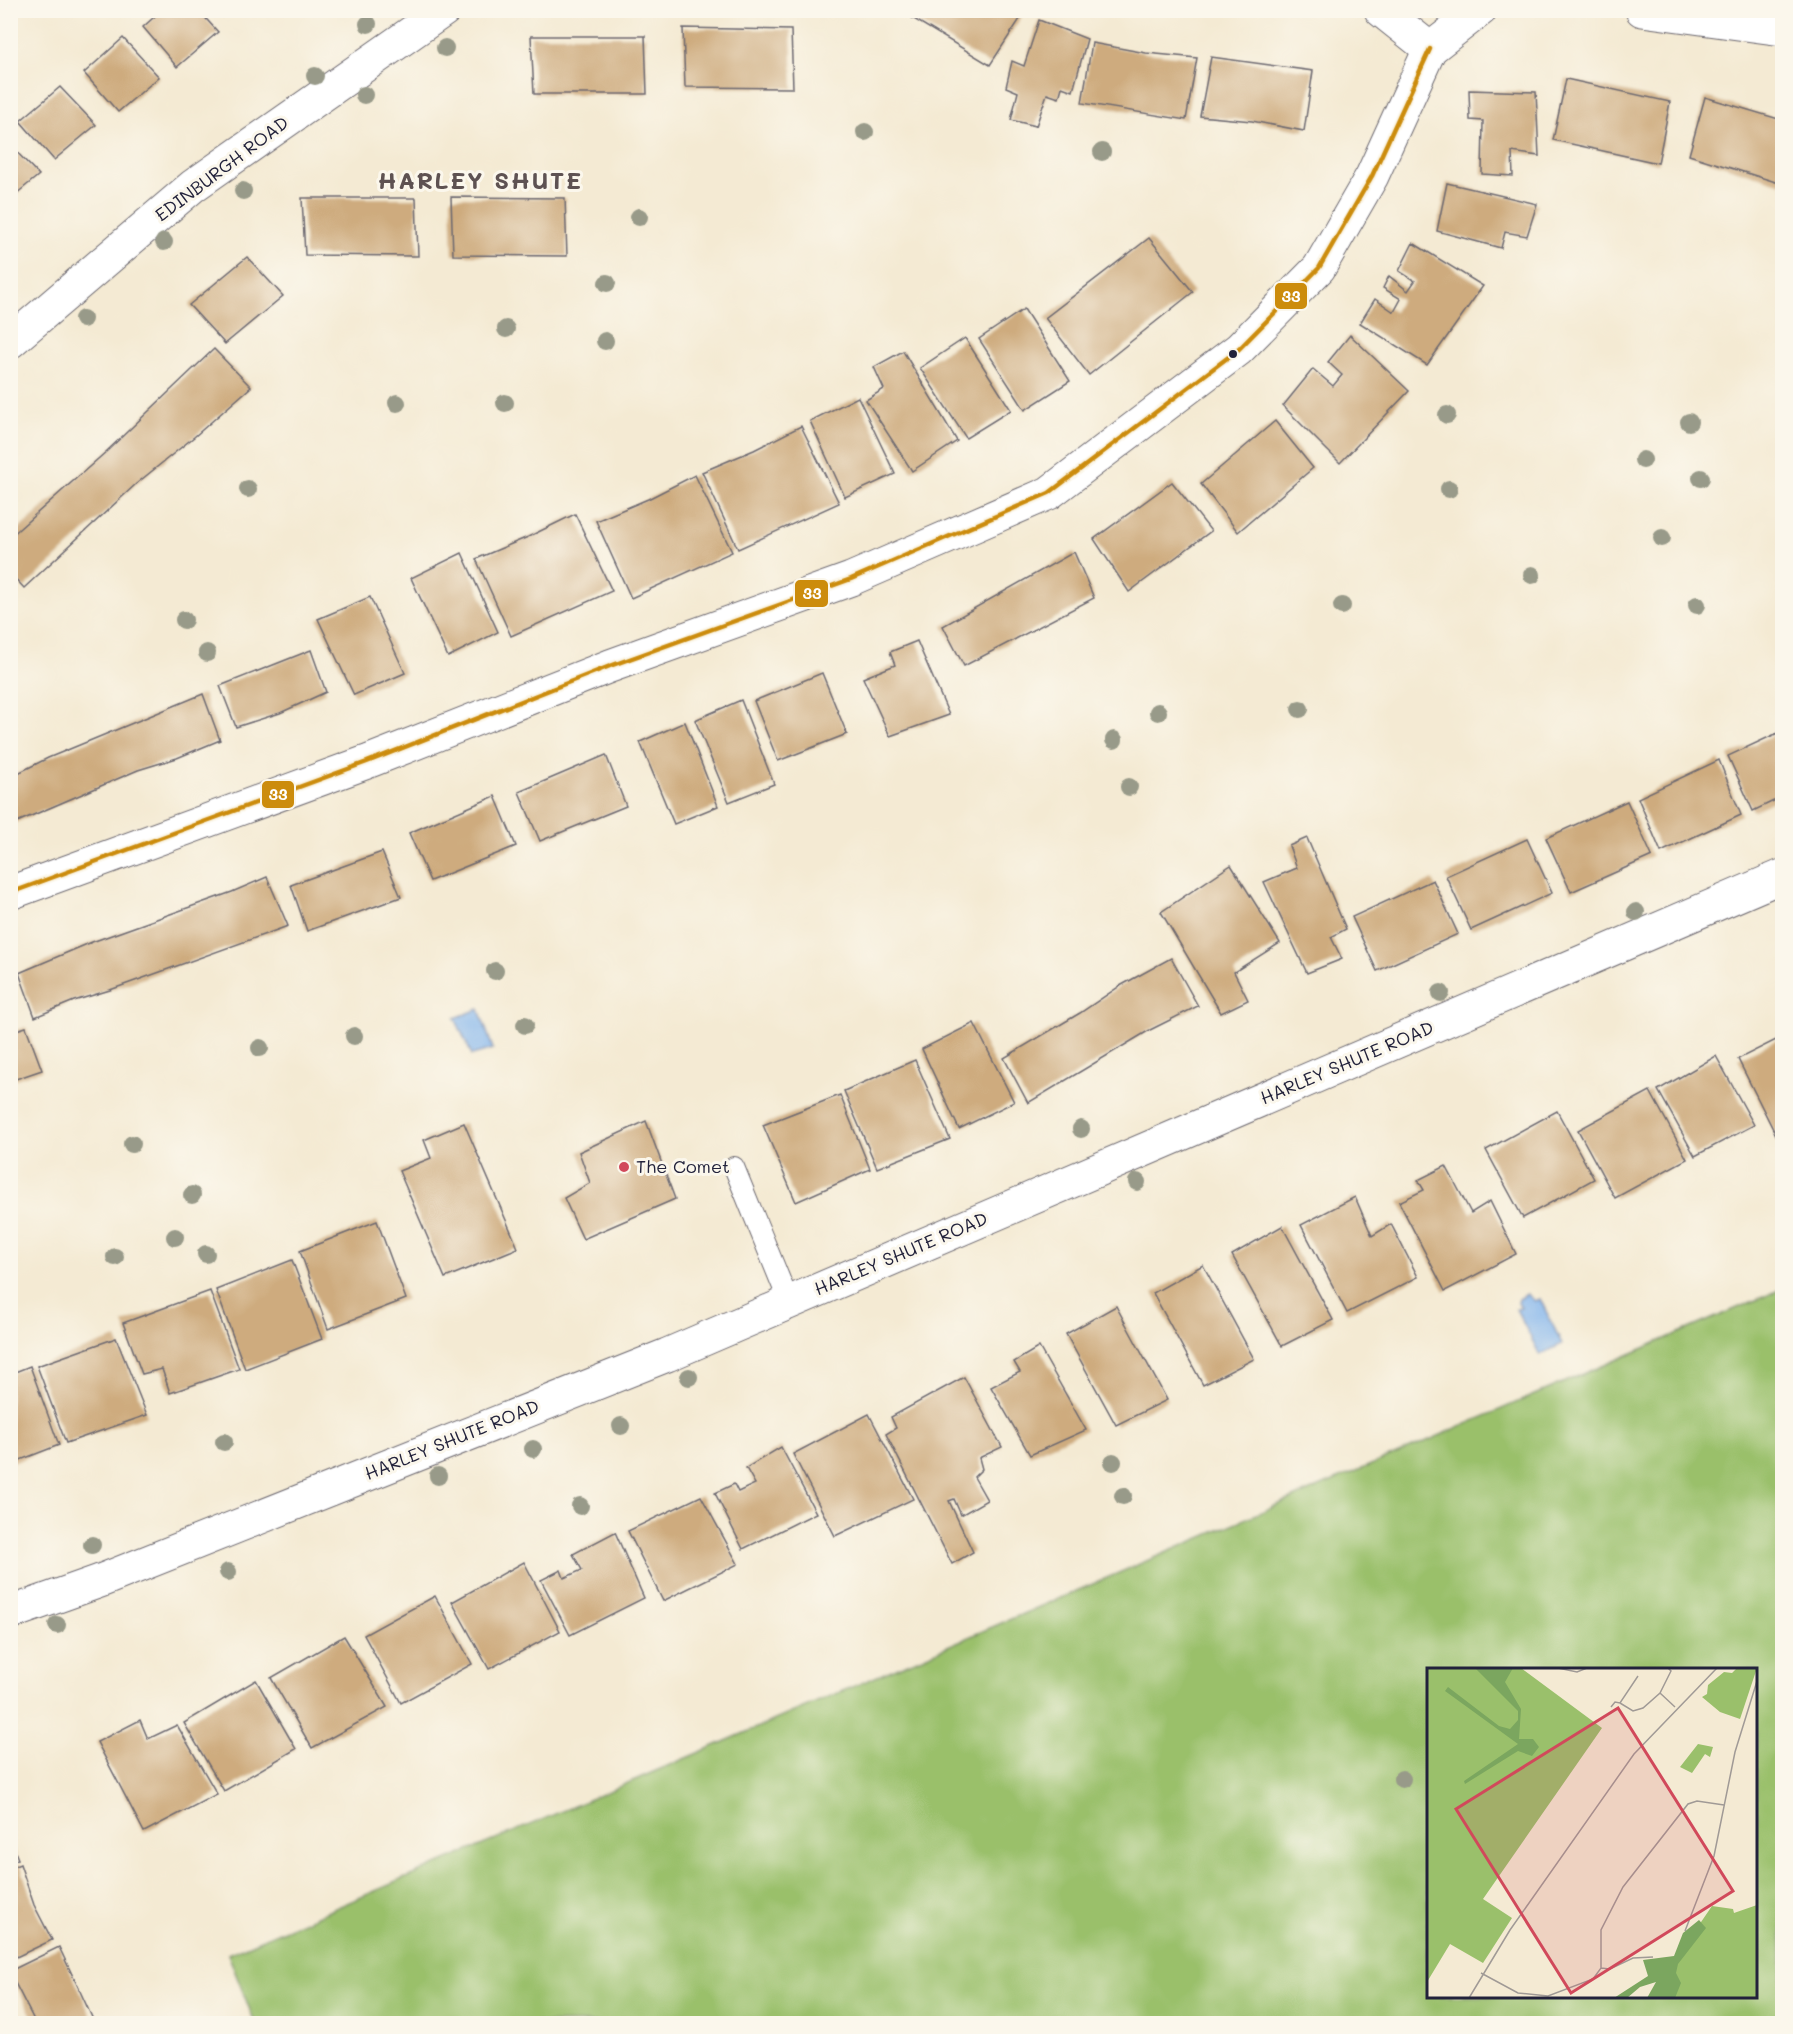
<svg xmlns="http://www.w3.org/2000/svg" width="1793" height="2034" font-family="Mali,sans-serif">
	<rect width="100%" height="100%" fill="#fbf7ec"/>
	<filter id="ink" filterUnits="userSpaceOnUse"><feTurbulence type="fractalNoise" baseFrequency=".0167" numOctaves="2"/><feDisplacementMap in="SourceGraphic" scale="12" xChannelSelector="R" yChannelSelector="G"/><feConvolveMatrix kernelMatrix="1 2 1 2 8 2 1 2 1" color-interpolation-filters="sRGB"/></filter>
	<filter id="wash" filterUnits="userSpaceOnUse"><feTurbulence type="fractalNoise" baseFrequency=".008" numOctaves="4" result="noise"/><feDisplacementMap in="SourceGraphic" scale="24" xChannelSelector="R" yChannelSelector="G"/><feGaussianBlur stdDeviation="1.35" result="paint"/><feColorMatrix in="noise" values="0 0 0 0 0 0 0 0 0 0 0 0 0 0 0 0 0 1.4 0 .05"/><feComposite in="paint" operator="in"/></filter>
	<g filter="url(#wash)">
		<rect width="100%" height="100%" fill="#f4ead3"/>
		<path fill="#9ac06b" stroke="#5e7153" stroke-width="1.5" fill-rule="evenodd" d="M 1782,1289 L 1782,2023 L 255,2023 L 228,1954 ZM 1428,1670 L 1756,1670 L 1756,1996 L 1428,1996 Z"/>
		<g fill="#7fb2ec" stroke="#506a94" stroke-width="1.5">
			<polygon points="479,1009 493,1049 472,1055 455,1018"/>
			<polygon points="1527,1294 1535,1301 1540,1299 1562,1344 1540,1355 1516,1309 1521,1308 1518,1303 1519,1299"/>
		</g>
		<g id="blocks">
			<g fill="#ceab7e">
				<polygon points="162,10 198,10 218,32 177,67 143,27"/>
				<polygon points="899,10 1014,10 1022,16 990,65"/>
				<polygon points="1039,20 1087,39 1073,91 1062,87 1059,98 1047,94 1036,126 1011,120 1018,92 1006,87 1012,61 1024,66"/>
				<polygon points="683,28 791,30 793,88 685,87"/>
				<polygon points="531,36 645,36 647,94 534,94"/>
				<polygon points="123,38 159,77 118,112 84,73"/>
				<polygon points="1092,43 1146,53 1197,58 1186,120 1082,103"/>
				<polygon points="1211,57 1313,71 1304,131 1252,121 1200,116"/>
				<polygon points="1566,79 1670,102 1658,163 1553,140"/>
				<polygon points="60,87 96,125 54,160 20,121"/>
				<polygon points="1469,90 1536,92 1539,156 1512,152 1513,176 1482,174 1483,121 1470,120"/>
				<polygon points="1705,97 1782,120 1782,184 1689,155"/>
				<polygon points="10,145 39,175 10,199"/>
				<polygon points="1447,183 1537,204 1527,236 1505,232 1501,248 1437,231"/>
				<polygon points="451,197 565,198 567,256 453,255"/>
				<polygon points="302,198 416,198 418,256 305,255"/>
				<polygon points="1149,238 1193,292 1089,375 1045,318"/>
				<polygon points="1413,243 1483,286 1427,365 1360,323 1375,299 1394,312 1401,299 1383,288 1389,276 1408,291 1415,281 1399,271"/>
				<polygon points="247,257 283,296 225,344 189,305"/>
				<polygon points="1024,309 1070,381 1025,410 979,339"/>
				<polygon points="1350,335 1409,391 1340,463 1283,406 1313,369 1333,386 1342,375 1328,362"/>
				<polygon points="965,338 1011,410 966,438 920,368"/>
				<polygon points="214,349 251,387 194,437 136,484 24,588 10,573 10,537 107,451"/>
				<polygon points="903,351 957,441 912,471 866,400 884,389 874,367"/>
				<polygon points="858,397 895,474 845,497 810,421"/>
				<polygon points="1275,421 1313,468 1238,532 1201,484"/>
				<polygon points="801,426 839,503 738,549 702,472 754,450"/>
				<polygon points="695,475 732,552 631,598 596,521 648,499"/>
				<polygon points="1172,482 1211,531 1129,592 1094,539"/>
				<polygon points="575,514 612,591 511,636 476,559 528,537"/>
				<polygon points="1074,552 1094,598 964,666 943,626"/>
				<polygon points="462,553 498,632 448,657 411,578"/>
				<polygon points="370,597 405,673 354,695 318,619"/>
				<polygon points="917,641 949,715 890,736 863,678 895,665 890,652"/>
				<polygon points="311,650 326,692 280,713 236,727 220,686"/>
				<polygon points="822,673 847,734 778,761 754,701"/>
				<polygon points="203,694 220,740 177,758 138,770 10,825 10,777 48,758"/>
				<polygon points="741,700 774,784 729,802 695,720"/>
				<polygon points="685,722 718,806 674,824 640,742"/>
				<polygon points="1782,731 1782,797 1753,811 1728,756"/>
				<polygon points="606,755 626,806 540,841 519,792"/>
				<polygon points="1719,760 1741,815 1661,852 1638,798"/>
				<polygon points="495,796 516,846 430,881 409,833"/>
				<polygon points="1627,801 1652,856 1571,892 1546,838"/>
				<polygon points="1307,838 1346,929 1331,937 1342,959 1307,973 1264,882 1297,868 1289,846"/>
				<polygon points="1527,839 1552,893 1471,930 1446,876"/>
				<polygon points="382,852 401,897 307,931 291,885"/>
				<polygon points="1231,865 1280,943 1234,972 1248,1000 1221,1013 1161,912"/>
				<polygon points="267,877 288,926 110,990 74,1001 35,1017 19,973 92,942 232,892"/>
				<polygon points="1433,880 1458,934 1377,971 1352,917"/>
				<polygon points="1171,958 1198,1006 1148,1031 1028,1103 1004,1058 1080,1013 1120,986"/>
				<polygon points="974,1023 1014,1102 959,1129 922,1049"/>
				<polygon points="26,1027 42,1070 10,1081 10,1032"/>
				<polygon points="1782,1037 1782,1147 1738,1059"/>
				<polygon points="1716,1056 1754,1125 1695,1156 1658,1090"/>
				<polygon points="915,1060 950,1139 877,1168 844,1091"/>
				<polygon points="1650,1091 1687,1159 1615,1198 1578,1130"/>
				<polygon points="840,1095 870,1169 796,1202 763,1125"/>
				<polygon points="1557,1111 1594,1179 1523,1218 1486,1150"/>
				<polygon points="646,1121 675,1199 583,1239 564,1198 590,1183 579,1152"/>
				<polygon points="464,1123 518,1248 445,1278 399,1171 431,1158 424,1140"/>
				<polygon points="1446,1166 1471,1213 1490,1201 1516,1254 1445,1291 1399,1202 1424,1190 1418,1180"/>
				<polygon points="1355,1197 1372,1236 1391,1224 1418,1277 1347,1313 1301,1225"/>
				<polygon points="377,1221 406,1299 328,1329 300,1251"/>
				<polygon points="1282,1226 1333,1320 1282,1346 1232,1255"/>
				<polygon points="292,1260 322,1339 245,1369 216,1290"/>
				<polygon points="1203,1265 1254,1359 1203,1385 1153,1293"/>
				<polygon points="210,1291 239,1369 170,1393 162,1369 142,1374 123,1323"/>
				<polygon points="1116,1306 1167,1400 1116,1425 1066,1334"/>
				<polygon points="116,1338 147,1415 66,1443 37,1366"/>
				<polygon points="1039,1347 1086,1430 1030,1455 991,1387 1020,1372 1014,1362"/>
				<polygon points="30,1366 59,1445 10,1464 10,1374"/>
				<polygon points="964,1377 1002,1447 979,1458 982,1469 974,1477 987,1500 961,1515 954,1499 949,1501 973,1552 952,1564 886,1434 896,1428 891,1417"/>
				<polygon points="869,1414 913,1499 835,1536 793,1454"/>
				<polygon points="781,1447 816,1513 743,1549 715,1493 734,1484 738,1492 755,1484 746,1468"/>
				<polygon points="701,1496 738,1564 663,1601 628,1531"/>
				<polygon points="615,1532 644,1598 570,1635 541,1580 561,1570 564,1578 582,1570 573,1554"/>
				<polygon points="524,1562 560,1631 489,1669 452,1602"/>
				<polygon points="435,1596 472,1664 401,1703 364,1635"/>
				<polygon points="344,1636 387,1707 312,1748 271,1678"/>
				<polygon points="256,1680 296,1749 224,1791 184,1723"/>
				<polygon points="140,1720 148,1739 177,1725 217,1794 144,1832 97,1742"/>
				<polygon points="10,1839 18,1859 10,1862"/>
				<polygon points="20,1864 34,1905 52,1940 10,1960 10,1868"/>
				<polygon points="59,1947 79,1989 95,2024 36,2024 10,1973 10,1971"/>
			</g>
		</g>
	</g>
	<g filter="url(#ink)">
		<use href="#blocks" fill-opacity="0" stroke="#6c6870" stroke-width="1.5"/>
		<g fill="none" stroke-linecap="round" stroke-linejoin="round">
			<defs>
				<polyline id="service" points="734,1167 789,1302"/>
				<g id="minor">
					<polyline points="1381,10 1430,49 1480,10"/>
					<polyline points="1642,10 1782,29"/>
					<polyline points="10,342 193,186 444,10"/>
					<polyline points="10,893 367,762 610,666 851,579 1049,493 1239,349 1319,268 1372,176 1430,49"/>
				</g>
				<polyline id="secondary" points="10,1613 100,1581 667,1355 1782,876"/>
			</defs>
			<use href="#service" stroke="#6c6870" stroke-width="22"/>
			<use href="#minor" stroke="#6c6870" stroke-width="35"/>
			<use href="#secondary" stroke="#6c6870" stroke-width="35"/>
			<use href="#service" stroke="#fff" stroke-width="20"/>
			<use href="#minor" stroke="#fff" stroke-width="33"/>
			<use href="#secondary" stroke="#fff" stroke-width="33"/>
			<defs>
				<polyline id="bus-1" points="10,893 367,762 610,666 851,579 1049,493 1239,349 1319,268 1372,176 1430,49"/>
			</defs>
			<use href="#bus-1" stroke="#fbf7ec" stroke-width="9"/>
			<use href="#bus-1" stroke="#cc8c0c" stroke-width="4.5"/>
		</g>
		<g fill="#989a89">
			<circle cx="368" cy="24" r="9"/>
			<circle cx="445" cy="48" r="9"/>
			<circle cx="315" cy="76" r="9"/>
			<circle cx="364" cy="95" r="9"/>
			<circle cx="865" cy="132" r="9"/>
			<circle cx="1102" cy="152" r="9"/>
			<circle cx="243" cy="191" r="9"/>
			<circle cx="639" cy="217" r="9"/>
			<circle cx="164" cy="242" r="9"/>
			<circle cx="607" cy="283" r="9"/>
			<circle cx="83" cy="319" r="9"/>
			<circle cx="506" cy="329" r="9"/>
			<circle cx="605" cy="341" r="9"/>
			<circle cx="397" cy="403" r="9"/>
			<circle cx="505" cy="403" r="9"/>
			<circle cx="1447" cy="415" r="9"/>
			<circle cx="1689" cy="422" r="9"/>
			<circle cx="1643" cy="460" r="9"/>
			<circle cx="1701" cy="478" r="9"/>
			<circle cx="248" cy="489" r="9"/>
			<circle cx="1449" cy="489" r="9"/>
			<circle cx="1662" cy="538" r="9"/>
			<circle cx="1532" cy="575" r="9"/>
			<circle cx="1697" cy="605" r="9"/>
			<circle cx="1342" cy="606" r="9"/>
			<circle cx="184" cy="620" r="9"/>
			<circle cx="207" cy="653" r="9"/>
			<circle cx="1300" cy="709" r="9"/>
			<circle cx="1158" cy="712" r="9"/>
			<circle cx="1114" cy="740" r="9"/>
			<circle cx="1129" cy="787" r="9"/>
			<circle cx="1636" cy="912" r="9"/>
			<circle cx="495" cy="971" r="9"/>
			<circle cx="1441" cy="993" r="9"/>
			<circle cx="525" cy="1025" r="9"/>
			<circle cx="354" cy="1036" r="9"/>
			<circle cx="260" cy="1048" r="9"/>
			<circle cx="1081" cy="1129" r="9"/>
			<circle cx="132" cy="1144" r="9"/>
			<circle cx="1137" cy="1182" r="9"/>
			<circle cx="192" cy="1195" r="9"/>
			<circle cx="175" cy="1237" r="9"/>
			<circle cx="206" cy="1254" r="9"/>
			<circle cx="115" cy="1257" r="9"/>
			<circle cx="689" cy="1377" r="9"/>
			<circle cx="621" cy="1426" r="9"/>
			<circle cx="224" cy="1442" r="9"/>
			<circle cx="533" cy="1449" r="9"/>
			<circle cx="1113" cy="1462" r="9"/>
			<circle cx="438" cy="1476" r="9"/>
			<circle cx="1123" cy="1496" r="9"/>
			<circle cx="580" cy="1506" r="9"/>
			<circle cx="92" cy="1545" r="9"/>
			<circle cx="228" cy="1572" r="9"/>
			<circle cx="57" cy="1625" r="9"/>
			<circle cx="1402" cy="1779" r="9"/>
		</g>
	</g>
	<circle fill="#22223b" stroke="#fbf7ec" stroke-width="2" cx="1233" cy="354" r="5"/>
	<circle fill="#d1495b" stroke="#fbf7ec" stroke-width="2" cx="624" cy="1167" r="6"/>
	<g text-anchor="middle" stroke-width="6" stroke-linejoin="round" paint-order="stroke">
		<g font-size="18" fill="#22223b" stroke="#fbf7ec">
			<text transform="translate(222 169) rotate(-37)" y="6">EDINBURGH ROAD</text>
			<text transform="translate(1347 1063) rotate(-23)" y="6">HARLEY SHUTE ROAD</text>
			<text transform="translate(901 1254) rotate(-23)" y="6">HARLEY SHUTE ROAD</text>
			<text transform="translate(452 1440) rotate(-22)" y="6">HARLEY SHUTE ROAD</text>
		</g>
		<g font-size="18" fill="#22223b" stroke="#fbf7ec" text-anchor="start">
			<text x="636" y="1173">The Comet</text>
		</g>
		<g font-size="24" font-weight="bold" letter-spacing="1.5" fill="#5e5252" stroke="#fbf7ec">
			<text x="480" y="189">HARLEY SHUTE</text>
		</g>
	</g>
	<g transform="translate(1427 1668)">
		<rect width="330" height="330" fill="#f4ead3"/>
		<path d="M 0,0 L 94,0 L 175,60 L 56,231 L 85,250 L 56,295 L 23,276 L 0,314 ZM 310,0 L 330,0 L 313,51 L 293,44 L 275,29 L 280,26 L 281,17 L 297,4 L 305,5 ZM 271,76 L 286,79 L 283,89 L 278,86 L 265,105 L 253,99 ZM 330,237 L 330,330 L 222,330 L 285,238 L 306,241 L 307,245 Z" fill="#9ac06b"/>
		<path d="M 48,0 L 86,0 L 78,14 L 94,41 L 92,71 L 106,71 L 112,79 L 105,88 L 91,83 L 38,116 L 37,113 L 91,76 L 18,23 L 21,19 L 72,58 L 83,61 L 91,52 L 91,43 ZM 272,252 L 279,260 L 251,296 L 249,305 L 254,315 L 248,330 L 220,330 L 229,314 L 213,319 L 200,330 L 187,330 L 221,308 L 216,292 L 247,288 L 256,265 Z" fill="#7ba65f"/>
		<path fill="none" stroke="#a09a96" stroke-width="1.5" d="M 131,0 L 150,4 L 160,0M 233,25 L 248,39M 193,35 L 206,43 L 216,40 L 233,25 L 244,3 L 241,0M 184,39 L 188,34 L 193,35 L 211,8M 258,263 L 287,188 L 308,84 L 330,13M 174,300 L 174,262 L 196,219 L 261,136 L 270,133 L 297,137M 54,305 L 91,325 L 121,328 L 166,311 L 174,300 L 183,301 L 206,290 L 226,289M 42,330 L 83,262 L 207,86 L 290,0"/>
		<path fill="#d1495b" fill-opacity="0.15" stroke="#d1495b" stroke-width="3" d="M 191,40 L 306,223 L 144,325 L 29,141 Z"/>
		<rect width="330" height="330" fill="none" stroke="#22223b" stroke-width="3"/>
	</g>
	<g stroke="#fbf7ec" stroke-width="2">
		<rect x="1274" y="282" width="34" height="28" rx="6" fill="#cc8c0c"/>
		<rect x="794" y="579" width="35" height="29" rx="6" fill="#cc8c0c"/>
		<rect x="261" y="780" width="34" height="29" rx="6" fill="#cc8c0c"/>
	</g>
	<g font-size="16" text-anchor="middle" font-weight="bold" fill="#fff">
		<text x="1291" y="302">33</text>
		<text x="812" y="599">33</text>
		<text x="278" y="800">33</text>
	</g>
	<rect width="1793" height="2034" fill="none" stroke="#fbf7ec" stroke-width="36"/>
</svg>
